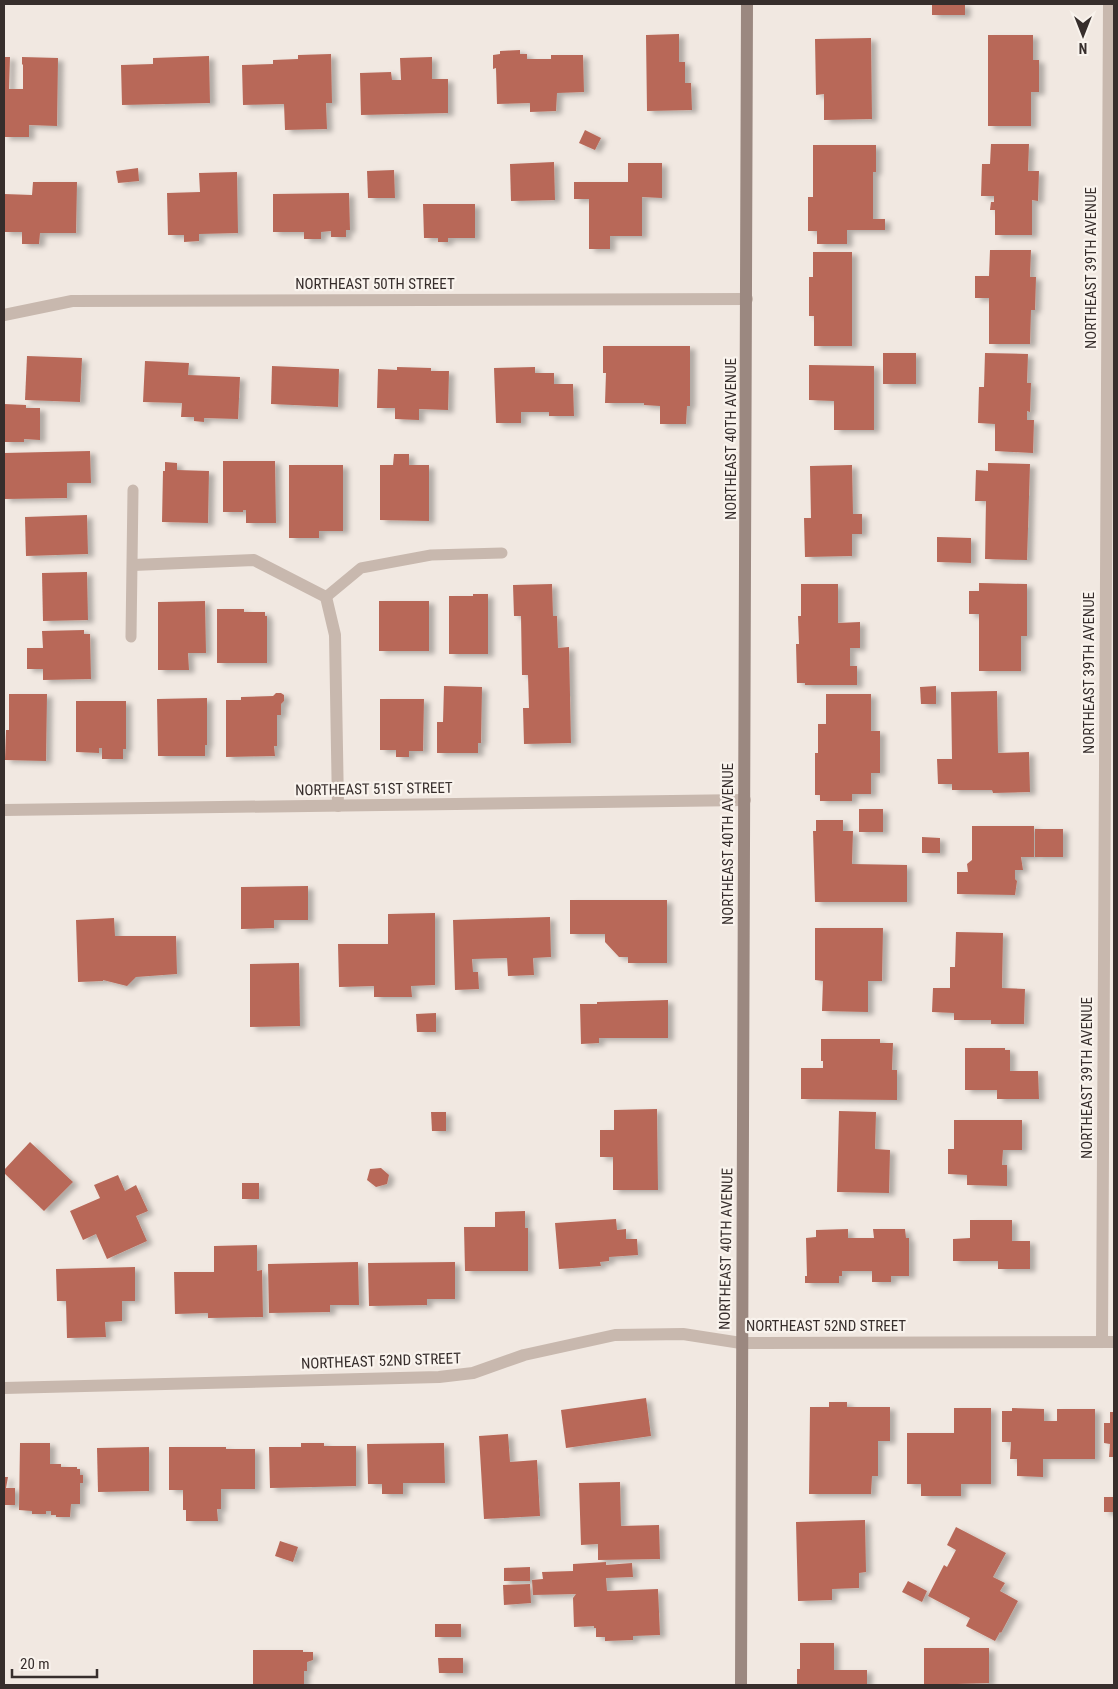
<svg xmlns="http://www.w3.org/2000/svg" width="1118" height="1689" font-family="'Roboto Condensed',sans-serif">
	<defs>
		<filter id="shadow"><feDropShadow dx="5.5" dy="3" stdDeviation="2.5" flood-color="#0004"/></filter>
	</defs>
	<rect width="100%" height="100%" fill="#f1e8e1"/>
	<g fill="#b86858" filter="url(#shadow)">
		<rect x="932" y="4" width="33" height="11"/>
		<polygon points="679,34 679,62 685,62 685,83 691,83 692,110 647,111 646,35"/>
		<polygon points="988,35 1033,35 1033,60 1039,60 1039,92 1031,92 1031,126 988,126"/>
		<polygon points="871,38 872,119 824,120 824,94 816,95 815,39"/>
		<polygon points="520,50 520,54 527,54 527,59 551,59 551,55 583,55 584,92 557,93 556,111 530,112 530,103 497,104 496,68 493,69 493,55 500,54 500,51"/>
		<polygon points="331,54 332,103 326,103 327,129 285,130 284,104 243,105 242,65 273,64 273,60 298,59 298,55"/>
		<polygon points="209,56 210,103 122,105 121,65 153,64 153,58"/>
		<polygon points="4,57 10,57 9,89 23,89 23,65 22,64 22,57 58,58 57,126 29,125 29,137 4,137"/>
		<polygon points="432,57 432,79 448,79 448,113 361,115 360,73 391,72 392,80 401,80 400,58"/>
		<polygon points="585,130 601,138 595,150 579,143"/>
		<polygon points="991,144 1029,144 1028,171 1039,171 1038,201 1032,200 1032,235 995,235 995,210 990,210 991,202 994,202 994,196 981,196 982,164 990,164"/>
		<polygon points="813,145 876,145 876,172 873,172 873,219 885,219 885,230 847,230 847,244 817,244 817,231 808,231 808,197 813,197"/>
		<polygon points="554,162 555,200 511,201 510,164"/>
		<polygon points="628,163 662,163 662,198 642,197 642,236 610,236 610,249 589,249 589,199 574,199 574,182 628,182"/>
		<polygon points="138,168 139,181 118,183 116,171"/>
		<polygon points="394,170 395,198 368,198 367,171"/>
		<polygon points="237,172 238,233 199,234 199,241 184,242 184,235 168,235 167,193 200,192 199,173"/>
		<polygon points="33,182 77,182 76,233 40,233 39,244 22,244 22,232 4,232 4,194 32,195"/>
		<polygon points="349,193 350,230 346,230 346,237 331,237 331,231 321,232 321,239 304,239 304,232 273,232 273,194"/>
		<polygon points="423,204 475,204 475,238 448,238 448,242 438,242 438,238 424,238"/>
		<polygon points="990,250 1031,250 1030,277 1036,277 1035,310 1031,310 1030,344 989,344 989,298 975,298 975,276 989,276"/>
		<polygon points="813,252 852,252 852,346 814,346 814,316 809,316 809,277 813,277"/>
		<polygon points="603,346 690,346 690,406 687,406 686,424 660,424 660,406 644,405 644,403 605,403 606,373 603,373"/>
		<rect x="883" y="353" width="33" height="31"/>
		<polygon points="985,353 1028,354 1027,383 1031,383 1030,412 1027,411 1027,420 1034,420 1033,453 995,451 995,424 978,423 979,387 984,387"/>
		<polygon points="27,356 82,358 80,402 25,400"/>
		<polygon points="145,361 189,363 188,375 240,377 238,419 204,418 204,422 194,421 194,417 181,417 182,403 143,402"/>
		<polygon points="809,365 874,366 874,430 834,430 834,401 809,400"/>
		<polygon points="272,366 339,369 338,407 271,404"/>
		<polygon points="397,367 431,368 431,371 449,371 448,410 419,409 419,420 395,419 395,408 377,408 378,369 397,370"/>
		<polygon points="535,367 535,373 554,373 554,384 573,384 574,416 549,416 549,412 521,412 521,423 496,423 494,368"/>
		<polygon points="4,404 26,405 26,408 40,408 40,440 24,439 24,442 4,442"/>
		<polygon points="90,451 91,483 67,483 67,498 4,499 4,453"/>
		<polygon points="394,454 409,454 409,465 429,465 429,521 380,520 380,465 393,465"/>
		<polygon points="223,461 275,461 276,523 246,523 246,510 243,510 243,512 223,512"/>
		<polygon points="165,462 177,463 177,470 209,471 208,523 162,522 163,471 165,471"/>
		<polygon points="988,463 1030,464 1027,560 985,559 986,501 975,501 976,470 988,471"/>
		<polygon points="289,465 343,465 343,531 319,531 319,538 289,538"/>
		<polygon points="852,465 853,514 862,514 862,534 852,534 852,556 805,557 804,518 811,518 810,466"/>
		<polygon points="87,515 88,554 26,556 25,517"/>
		<polygon points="937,537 971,538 971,563 937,562"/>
		<polygon points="87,572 88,620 43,621 42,573"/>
		<polygon points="979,583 1027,584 1027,636 1021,636 1021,671 979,671 979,614 969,614 969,591 979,591"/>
		<polygon points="552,584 553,616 557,616 558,648 569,647 571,743 524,744 523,708 529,708 528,675 522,675 521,616 514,616 513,585"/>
		<polygon points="801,584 838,584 838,623 860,622 860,648 850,648 850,666 857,666 857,685 805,685 805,683 797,683 796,644 799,644 798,616 801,616"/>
		<polygon points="473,594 488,594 488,654 449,654 449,596 473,596"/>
		<polygon points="205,601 206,653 188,653 189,670 158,670 158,602"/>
		<rect x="379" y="601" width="50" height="50"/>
		<polygon points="217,609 244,609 244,612 265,612 265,616 267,616 267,663 217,663"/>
		<polygon points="84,630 84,634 90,634 91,679 43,680 43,669 27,669 27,648 43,648 42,631"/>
		<polygon points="444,686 482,687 481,743 478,743 478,753 437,753 437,722 443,722"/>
		<polygon points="936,686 936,704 921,704 920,687"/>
		<polygon points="997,691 998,753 1029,752 1030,792 993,793 992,790 952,790 952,784 938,784 937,759 952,759 951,692"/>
		<polygon points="276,693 281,693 284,695 284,701 281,704 281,715 277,715 277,746 274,746 275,756 226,757 226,700 241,700 241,697 273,696"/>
		<polygon points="9,694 47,694 46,761 5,760 6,730 9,730"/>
		<polygon points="826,694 871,694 871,731 880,731 880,773 871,773 871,794 852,794 852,801 820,801 820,795 815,795 815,753 818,753 818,724 826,724"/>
		<polygon points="207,698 207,745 205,745 205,756 158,756 157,699"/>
		<polygon points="380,699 424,699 423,751 409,751 409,757 396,757 396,750 380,750"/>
		<polygon points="76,701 126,701 126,749 123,749 123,759 102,759 102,748 99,748 99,753 76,752"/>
		<rect x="859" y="809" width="24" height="23"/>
		<polygon points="816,820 843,820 843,831 853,831 852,864 907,865 907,902 815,902 813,831 816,831"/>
		<polygon points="972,826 1034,826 1034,857 1021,857 1023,870 1015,870 1015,879 1017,881 1015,895 957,894 957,872 968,872 967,864 972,860"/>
		<rect x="1035" y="829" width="28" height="28"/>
		<polygon points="922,837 940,838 940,853 922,853"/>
		<polygon points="308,886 308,920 274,920 274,928 241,929 241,887"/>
		<polygon points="570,900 667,900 667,963 628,963 628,957 619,957 605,942 605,934 570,934"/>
		<polygon points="435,913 435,985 411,986 412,997 374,997 374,986 339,987 338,944 388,944 388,914"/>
		<polygon points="550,917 551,957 533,958 534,975 508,976 507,958 472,959 473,972 478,972 479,989 455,990 453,920"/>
		<polygon points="114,918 115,936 176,936 177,974 136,977 127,986 103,980 103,981 78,982 76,920"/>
		<polygon points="815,928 883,928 882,981 868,981 868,1012 822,1011 823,981 815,980"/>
		<polygon points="956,932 1003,933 1002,988 1025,989 1024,1024 991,1024 991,1020 954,1020 954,1013 932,1012 933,988 950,988 950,967 955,967"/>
		<polygon points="299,963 300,1026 250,1027 250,964"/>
		<polygon points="668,1000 668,1038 599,1038 599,1043 581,1044 580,1004 597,1004 597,1002"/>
		<polygon points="436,1013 436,1032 417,1032 416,1014"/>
		<polygon points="821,1039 880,1039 880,1043 893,1043 892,1070 897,1070 897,1100 801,1099 801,1068 823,1068 823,1061 821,1061"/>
		<polygon points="965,1048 1005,1048 1005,1050 1010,1050 1010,1071 1038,1071 1039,1099 997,1099 997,1090 965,1090"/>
		<polygon points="657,1109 658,1190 613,1190 613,1157 600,1157 600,1130 614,1130 614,1110"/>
		<polygon points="839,1111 876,1112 875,1149 890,1150 889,1193 837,1192"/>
		<polygon points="431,1112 446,1112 446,1131 432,1131"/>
		<polygon points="954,1120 1022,1120 1022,1150 1003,1150 1002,1165 1007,1165 1007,1186 967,1185 967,1175 948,1174 948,1149 954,1149"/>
		<polygon points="30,1142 73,1182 44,1211 4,1173 4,1170"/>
		<polygon points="381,1168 389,1175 387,1184 376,1187 367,1180 370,1169"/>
		<polygon points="118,1175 125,1191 136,1185 148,1211 136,1216 147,1241 107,1259 96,1234 83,1240 70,1211 100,1198 94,1185"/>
		<rect x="242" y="1183" width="17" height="16"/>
		<polygon points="525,1211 525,1228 528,1228 528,1271 465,1271 464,1227 495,1227 495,1212"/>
		<polygon points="616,1219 617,1230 626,1229 626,1239 637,1239 638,1255 609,1257 609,1261 600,1262 601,1266 559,1269 555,1223"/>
		<polygon points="970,1220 1012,1220 1012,1241 1030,1241 1030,1269 998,1269 998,1261 953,1261 953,1239 970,1238"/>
		<polygon points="848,1229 848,1238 874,1238 873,1229 905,1229 906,1238 909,1238 909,1276 891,1276 891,1282 872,1282 872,1271 842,1271 842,1276 839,1276 839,1283 805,1283 805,1276 807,1276 806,1238 816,1237 816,1230"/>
		<polygon points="257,1245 257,1271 262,1270 263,1317 208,1318 208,1313 175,1314 174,1272 214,1272 214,1246"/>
		<polygon points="358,1262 359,1305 330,1305 330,1312 269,1313 268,1264"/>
		<polygon points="455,1262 455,1299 427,1299 427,1305 369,1306 368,1263"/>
		<polygon points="135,1267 135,1301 122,1301 122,1321 105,1322 106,1337 67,1338 66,1301 57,1301 56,1269"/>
		<polygon points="646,1398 651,1436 566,1448 561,1410"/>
		<polygon points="829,1402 847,1402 847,1407 890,1407 890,1441 878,1441 878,1476 872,1476 871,1494 809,1494 810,1407 829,1407"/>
		<polygon points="954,1408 991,1408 991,1484 961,1484 961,1496 921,1496 921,1484 907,1484 907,1433 954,1433"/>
		<polygon points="1012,1408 1044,1409 1044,1421 1057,1421 1057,1409 1095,1409 1095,1459 1043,1459 1043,1477 1017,1476 1017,1459 1010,1459 1011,1442 1002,1442 1002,1411 1012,1411"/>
		<polygon points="1110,1412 1114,1412 1114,1457 1109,1457 1110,1444 1104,1443 1104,1423 1110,1423"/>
		<polygon points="508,1434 510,1462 537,1460 540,1516 484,1519 479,1436"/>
		<polygon points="20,1443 50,1443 50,1464 61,1464 61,1467 77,1467 77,1469 80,1469 80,1475 83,1475 83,1483 80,1483 80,1504 71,1504 70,1517 56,1517 56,1515 51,1515 51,1511 46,1511 46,1514 32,1514 32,1511 19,1510"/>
		<polygon points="301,1443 324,1443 324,1446 356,1446 356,1486 270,1488 269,1447 301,1447"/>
		<polygon points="444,1443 445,1483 403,1483 403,1494 382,1494 382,1484 368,1484 367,1444"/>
		<polygon points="149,1447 149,1491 98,1492 97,1448"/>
		<polygon points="169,1447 226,1447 226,1449 255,1449 255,1489 221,1489 221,1509 217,1509 218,1521 186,1521 186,1510 183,1510 183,1490 169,1490"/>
		<polygon points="4,1477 8,1477 6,1488 15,1488 15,1505 4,1505"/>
		<polygon points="620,1482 621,1526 659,1525 660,1559 598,1560 598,1544 581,1545 579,1483"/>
		<rect x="1104" y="1497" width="10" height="15"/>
		<polygon points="865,1520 866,1572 859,1573 859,1588 832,1589 832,1600 798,1601 796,1522"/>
		<polygon points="956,1527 1006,1553 993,1577 1005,1583 1000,1591 1018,1601 1001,1633 1000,1632 995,1641 966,1626 970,1618 928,1596 944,1565 947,1567 956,1550 947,1545"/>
		<polygon points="280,1541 298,1547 293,1562 275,1556"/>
		<polygon points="606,1562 606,1565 632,1563 633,1577 606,1578 607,1591 658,1589 660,1635 633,1636 633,1640 605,1641 605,1637 596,1637 596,1628 594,1628 594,1626 574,1627 573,1598 576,1594 533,1595 532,1580 543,1579 542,1572 573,1571 573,1564"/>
		<polygon points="530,1567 530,1581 504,1581 504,1568"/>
		<polygon points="908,1581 927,1591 922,1602 902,1592"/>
		<polygon points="530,1584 531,1603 504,1605 503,1585"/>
		<rect x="435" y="1624" width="26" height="13"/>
		<polygon points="800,1643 834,1643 834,1670 867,1670 867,1685 797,1685 797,1669 800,1669"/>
		<polygon points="924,1648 989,1648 989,1683 924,1685"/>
		<polygon points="253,1650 303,1650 303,1652 313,1652 313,1660 307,1662 307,1671 304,1671 304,1685 253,1685"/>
		<polygon points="438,1658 463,1658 463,1673 439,1673"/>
	</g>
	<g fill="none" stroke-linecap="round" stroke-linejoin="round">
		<g stroke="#c8b8ae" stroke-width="11">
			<polyline points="326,597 361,568 431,555 502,553"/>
			<polyline points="131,637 133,490"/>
		</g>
		<g stroke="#c8b8ae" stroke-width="12">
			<polyline points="4,315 72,301 747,299"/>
			<polyline points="133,565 254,560 326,597 335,635 338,806"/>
			<polyline points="4,810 745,800"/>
			<polyline points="1102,1342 1109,4"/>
			<polyline points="4,1388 439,1377 473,1373 524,1355 615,1335 683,1334 741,1343 1114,1342"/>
		</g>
		<path stroke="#9b8880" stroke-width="12" d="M 741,1685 C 741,1125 747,564 747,4"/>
	</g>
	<g text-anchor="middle" stroke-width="4.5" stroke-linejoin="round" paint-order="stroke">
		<g font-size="15" fill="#372e2c" stroke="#f9f3ed">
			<text transform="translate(1091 268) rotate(-90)" y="5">NORTHEAST 39TH AVENUE</text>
			<text x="375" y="289">NORTHEAST 50TH STREET</text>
			<text transform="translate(731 439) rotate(-90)" y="5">NORTHEAST 40TH AVENUE</text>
			<text transform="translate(1089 673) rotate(-90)" y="5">NORTHEAST 39TH AVENUE</text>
			<text transform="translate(374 789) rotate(-1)" y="5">NORTHEAST 51ST STREET</text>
			<text transform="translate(728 844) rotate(-90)" y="5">NORTHEAST 40TH AVENUE</text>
			<text transform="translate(1087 1078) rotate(-90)" y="5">NORTHEAST 39TH AVENUE</text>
			<text transform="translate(726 1249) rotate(-89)" y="5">NORTHEAST 40TH AVENUE</text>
			<text x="826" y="1331">NORTHEAST 52ND STREET</text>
			<text transform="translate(381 1361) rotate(-2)" y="5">NORTHEAST 52ND STREET</text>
		</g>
	</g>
	<rect width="1118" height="1689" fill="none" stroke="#372e2c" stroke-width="10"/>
	<g transform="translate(1083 35) rotate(180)" stroke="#f9f3ed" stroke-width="4" paint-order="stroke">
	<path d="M0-4L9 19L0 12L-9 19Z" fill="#372e2c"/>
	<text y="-8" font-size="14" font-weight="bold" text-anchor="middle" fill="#372e2c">N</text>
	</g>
	<path d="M12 1669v8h85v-8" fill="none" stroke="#372e2c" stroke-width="2.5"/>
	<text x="20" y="1669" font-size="15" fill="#372e2c" stroke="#f9f3ed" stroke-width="4" paint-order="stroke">20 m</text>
</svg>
